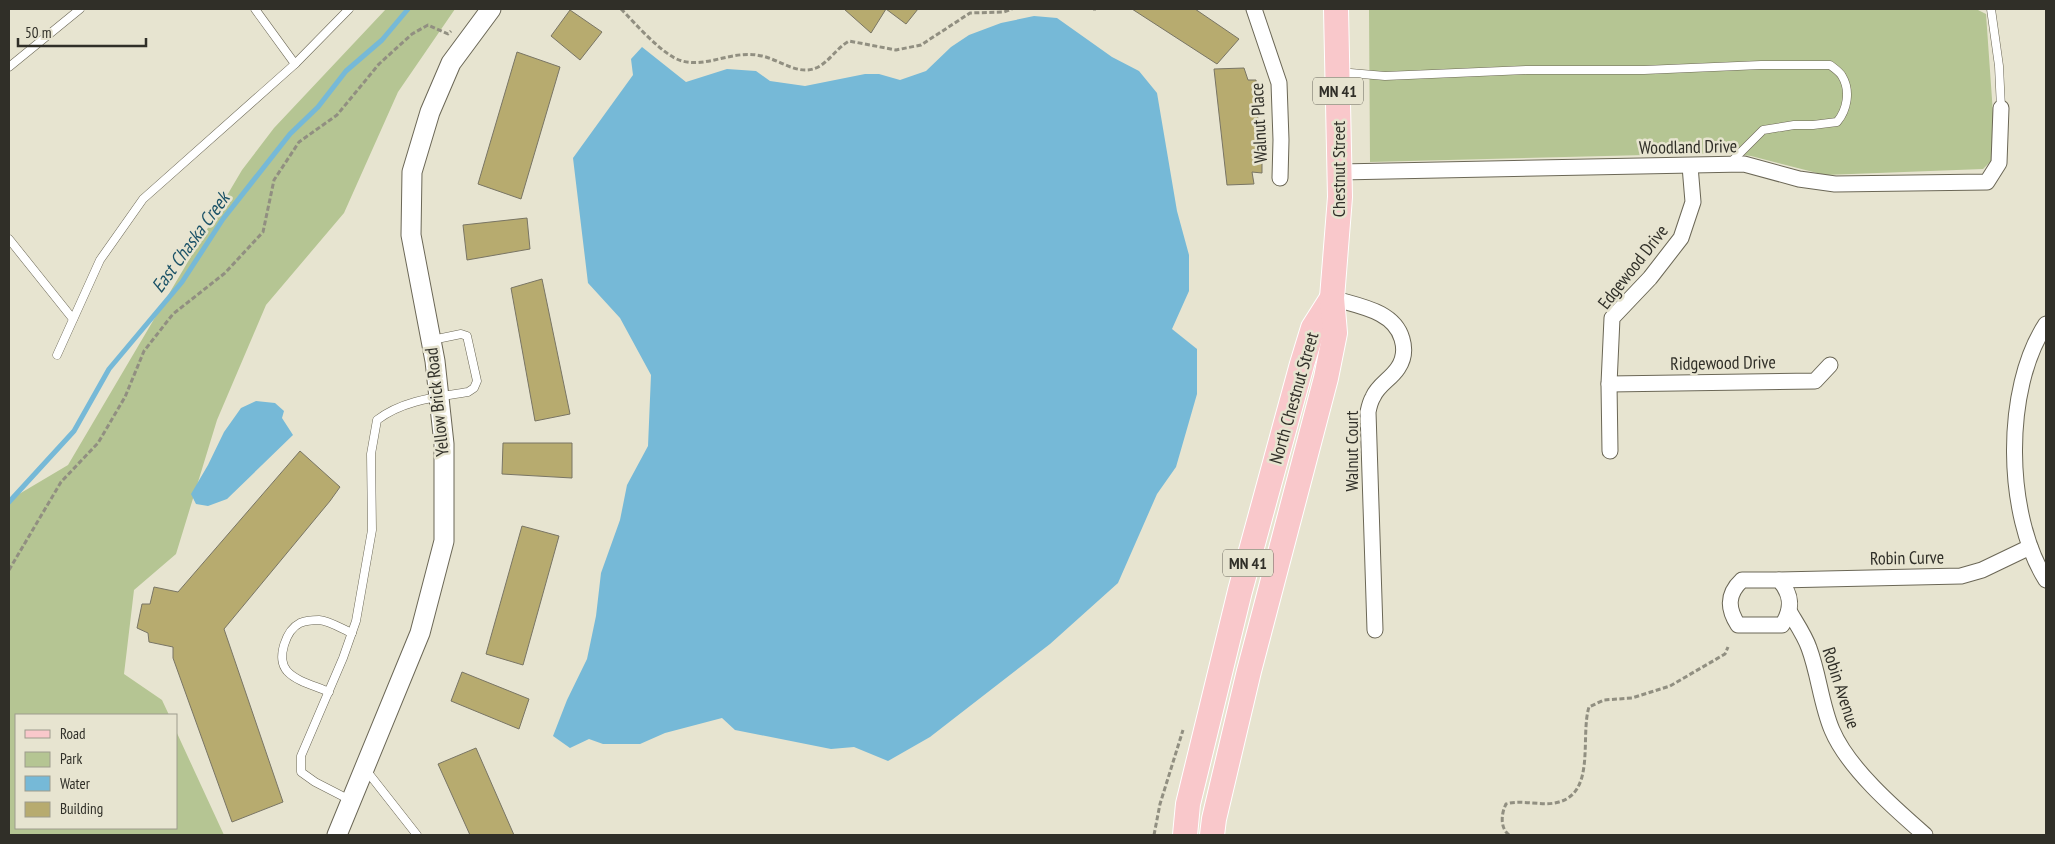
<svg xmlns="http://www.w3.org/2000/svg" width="2055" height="844" font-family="'PT Sans Narrow',sans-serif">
	<rect width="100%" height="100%" fill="#e7e4d0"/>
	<g fill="#b5c593">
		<polygon points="386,9 455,9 398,92 344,213 266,305 217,420 176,554 134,590 124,674 162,700 169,715 16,715 16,828 176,828 176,731 224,835 11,835 9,833 9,500 68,465 242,170 274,128"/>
		<polygon points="1369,9 1490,10 1976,9 1986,14 1996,156 1983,169 1825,175 1751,156 1727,153 1370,162"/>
	</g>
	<g fill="#76b9d7">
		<polygon points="1034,16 1057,18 1112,57 1139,71 1157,93 1177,211 1189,255 1189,291 1172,329 1197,349 1197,394 1176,467 1157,494 1118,583 1050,644 930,737 888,761 854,747 831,749 735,730 722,718 665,733 640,744 603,744 589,739 570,748 553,736 567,700 587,659 596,616 601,573 620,520 627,485 648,446 651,375 620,318 588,283 573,158 633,75 631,59 642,47 686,82 727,69 756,71 770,81 805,86 865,74 879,74 900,80 926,71 951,47 969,35 1001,23"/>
		<polygon points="256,401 275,403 284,411 282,418 293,435 227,499 208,506 196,504 191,494 208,465 224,432 241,408"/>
	</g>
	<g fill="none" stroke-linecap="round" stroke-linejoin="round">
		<polyline stroke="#76b9d7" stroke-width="5" points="9,502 74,431 109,369 182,282 223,219 290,134 318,107 346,71 382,40 408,9"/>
	</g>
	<g fill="#b7ab6f" stroke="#797564">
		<polygon points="844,9 886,9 871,33"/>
		<polygon points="886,9 918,9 906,24"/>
		<polygon points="1132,9 1195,9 1239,39 1217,64"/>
		<polygon points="570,10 602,32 580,60 551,36"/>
		<polygon points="517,52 560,67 521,199 478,184"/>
		<polygon points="1244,68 1248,80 1256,80 1258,98 1255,98 1262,148 1262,173 1252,172 1254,184 1227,185 1214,69"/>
		<polygon points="527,218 530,249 467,260 463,225"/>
		<polygon points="542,279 570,414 535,421 511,288"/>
		<polygon points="503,443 572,443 572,478 502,474"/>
		<polygon points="300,451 340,487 330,501 224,629 283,802 232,822 173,658 173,647 149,642 148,633 137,628 142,604 150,604 154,587 178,592"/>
		<polygon points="522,526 559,536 523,665 486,654"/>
		<polygon points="462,672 529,699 519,729 451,701"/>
		<polygon points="476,748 514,835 470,835 438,764"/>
	</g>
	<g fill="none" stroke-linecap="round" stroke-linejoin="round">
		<defs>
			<g id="service">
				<polyline points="1991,9 1999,66 2001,108"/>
				<polyline points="295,64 349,9"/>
				<polyline points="9,67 80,9"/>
				<path d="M 1339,72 L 1385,76 L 1527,70 L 1644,70 L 1761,65 L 1830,65 C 1834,68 1840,72 1842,76 C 1851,91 1847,110 1837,122 L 1813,125 L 1794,125 L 1763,130 L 1730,163"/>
				<polyline points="9,239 73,319"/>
				<polyline points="57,355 100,260 143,199 295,64 255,9"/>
				<path d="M 329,692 C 316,686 297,682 287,671 C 276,658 286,630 300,623 C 305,621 313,620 319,620 C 330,621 342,629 352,633"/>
				<polyline points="366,770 417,835"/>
				<path d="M 350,800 L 315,782 L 301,772 L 301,756 L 343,658 L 356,621 L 372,530 L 371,454 L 377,420 C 403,400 437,397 468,392 L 474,388 L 477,381 L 467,336 L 461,334 L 432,340"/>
			</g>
			<g id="minor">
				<polyline points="1254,9 1279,83 1281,140 1280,178"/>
				<polyline points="1340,172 1744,164 1799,179 1835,184 1987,182 1999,163 2001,108"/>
				<path d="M 1332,298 C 1357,306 1394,310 1402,339 C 1405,349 1404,359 1398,368 C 1391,379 1378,385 1373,397 C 1370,402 1369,407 1368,412 L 1375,630"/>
				<path d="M 2046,324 C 2003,389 2005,515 2046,580"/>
				<polyline points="1609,384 1815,381 1830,365"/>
				<polyline points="1610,451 1609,384 1612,318 1650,278 1681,238 1693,202 1690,166"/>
				<path d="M 1742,580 L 1779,580 C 1792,594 1793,609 1782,625 L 1738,625 C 1727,608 1727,594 1742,580 Z"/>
				<polyline points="1779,580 1961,576 1982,570 2030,547"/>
				<path d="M 1789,611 C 1796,623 1805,636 1809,648 C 1819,675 1821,704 1832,730 C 1848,768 1894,808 1925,835"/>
			</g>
			<polyline id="tertiary" points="337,835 420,633 444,541 444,444 435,361 411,235 412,172 430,112 451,63 491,9"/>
			<g id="primary">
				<polyline points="1185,835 1188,804 1240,591 1302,364 1313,328 1332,298"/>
				<polyline points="1212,835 1214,819 1249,671 1326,378 1335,333 1332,298 1340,197 1336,9"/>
			</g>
		</defs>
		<use href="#service" stroke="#6b6756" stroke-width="9"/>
		<use href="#minor" stroke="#6b6756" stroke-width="17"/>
		<use href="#tertiary" stroke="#6b6756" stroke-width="21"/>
		<use href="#primary" stroke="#fff" stroke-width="26"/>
		<g stroke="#918f81" stroke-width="3" stroke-dasharray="5 2.5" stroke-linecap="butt">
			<path d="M 621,9 C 635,23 663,56 682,61 C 708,68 733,49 762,56 C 781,60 800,78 820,66 C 831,59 837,48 849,41 L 896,50 L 921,45 L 970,13 L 1004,12 L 1012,9"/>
			<polyline points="1093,9 1096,9"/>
			<polyline points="9,570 61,482 98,443 125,397 144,351 173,314 225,273 263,232 274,180 299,142 337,115 379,64 412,34 428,25 448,34 451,31"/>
			<polyline points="1154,835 1160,804 1183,730"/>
			<path d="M 1509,835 C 1500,828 1501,814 1506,804 C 1523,799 1543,807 1559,802 C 1596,792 1580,736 1589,707 L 1604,700 L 1632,698 L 1670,686 L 1725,654 L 1728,647"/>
		</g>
		<use href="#service" stroke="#fff" stroke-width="8"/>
		<use href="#minor" stroke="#fff" stroke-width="15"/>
		<use href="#tertiary" stroke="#fff" stroke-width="19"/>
		<use href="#primary" stroke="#f9c8cb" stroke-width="24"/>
	</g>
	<g text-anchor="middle" stroke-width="5" stroke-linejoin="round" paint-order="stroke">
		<g fill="#e7e4d0" stroke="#67655a" stroke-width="1">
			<rect x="1313" y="77.5" width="50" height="27" rx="4"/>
			<rect x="1223" y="549.5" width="50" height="27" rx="4"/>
		</g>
		<g font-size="16" font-weight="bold" fill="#302f28">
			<text x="1338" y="97">MN 41</text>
			<text x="1248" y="569">MN 41</text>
		</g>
		<g font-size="18" fill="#302f28" stroke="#e7e4d0">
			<text transform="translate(1259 123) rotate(-93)" y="6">Walnut Place</text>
			<text transform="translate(1688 147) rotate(-1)" y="6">Woodland Drive</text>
			<text transform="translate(1339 169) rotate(-90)" y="6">Chestnut Street</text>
			<text transform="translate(1633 267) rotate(-52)" y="6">Edgewood Drive</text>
			<text transform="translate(1723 363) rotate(-1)" y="6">Ridgewood Drive</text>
			<text transform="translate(1294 398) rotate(-74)" y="6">North Chestnut Street</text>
			<text transform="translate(437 402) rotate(-96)" y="6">Yellow Brick Road</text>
			<text transform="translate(1352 451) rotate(-90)" y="6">Walnut Court</text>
			<text transform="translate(1907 558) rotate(-1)" y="6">Robin Curve</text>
			<text transform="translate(1841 688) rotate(72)" y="6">Robin Avenue</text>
		</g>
		<g font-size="19" font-style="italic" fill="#1b5267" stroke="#e7e4d0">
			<text transform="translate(190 242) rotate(-54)" y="7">East Chaska Creek</text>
		</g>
	</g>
	<rect width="2055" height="844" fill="none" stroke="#302f28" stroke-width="20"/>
	<rect x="15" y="714" width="162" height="115" fill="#e7e4d0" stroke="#9e9c8d"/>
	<rect x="25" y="730" width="25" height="8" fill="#f9c8cb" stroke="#9e9c8d"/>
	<text x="60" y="739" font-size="15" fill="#302f28">Road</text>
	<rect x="25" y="752" width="25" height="15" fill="#b5c593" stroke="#9e9c8d"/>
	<text x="60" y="764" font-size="15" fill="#302f28">Park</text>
	<rect x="25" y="776" width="25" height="15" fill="#76b9d7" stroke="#9e9c8d"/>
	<text x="60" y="789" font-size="15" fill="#302f28">Water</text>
	<rect x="25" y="802" width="25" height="15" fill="#b7ab6f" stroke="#9e9c8d"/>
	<text x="60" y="814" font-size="15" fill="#302f28">Building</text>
	<path d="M18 38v8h128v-8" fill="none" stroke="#302f28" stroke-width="2.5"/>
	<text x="25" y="38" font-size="15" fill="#302f28" stroke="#e7e4d0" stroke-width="4" paint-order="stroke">50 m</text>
</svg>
